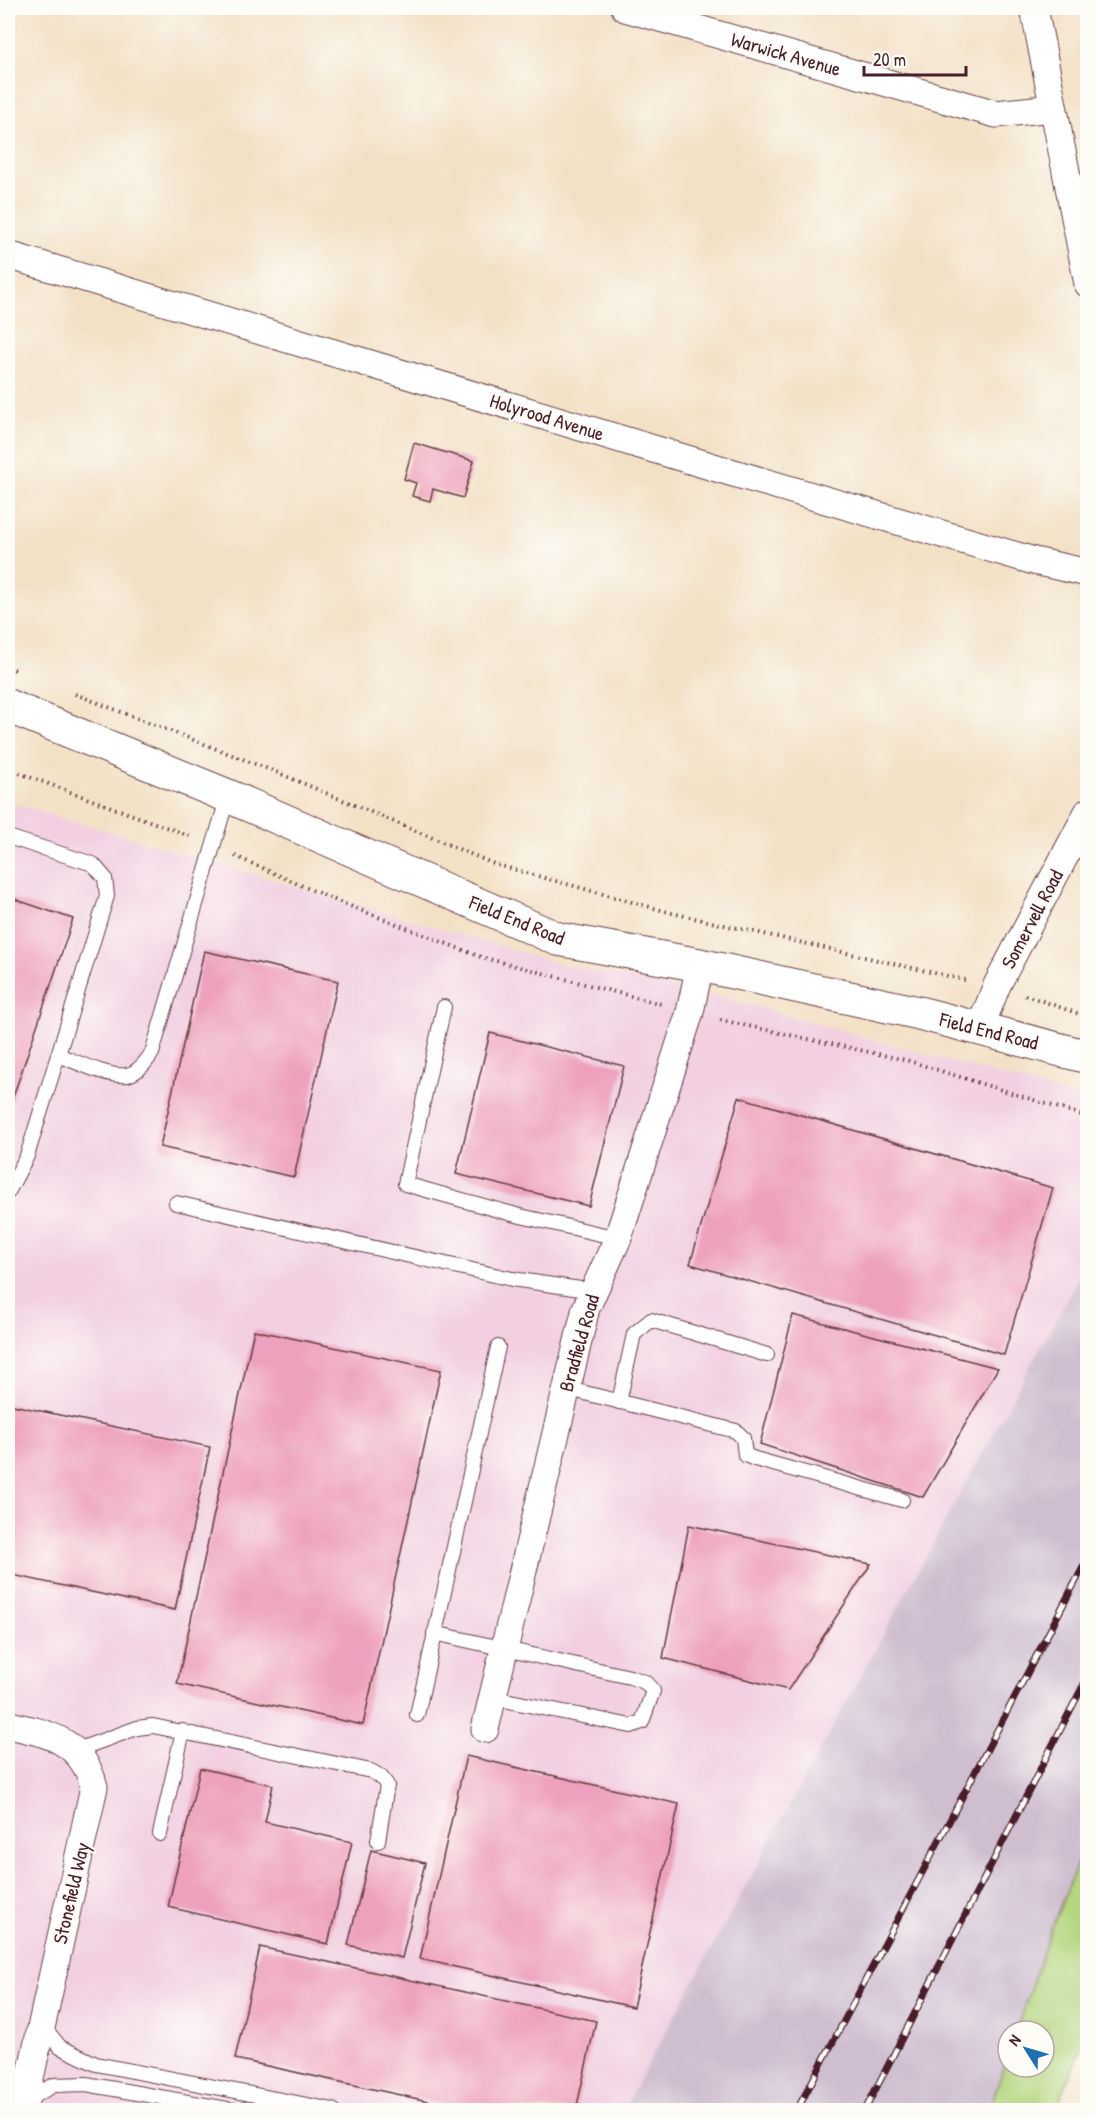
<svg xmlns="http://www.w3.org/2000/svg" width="1095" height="2118" font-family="'Patrick Hand',sans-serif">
	<rect width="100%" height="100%" fill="#fdfcf7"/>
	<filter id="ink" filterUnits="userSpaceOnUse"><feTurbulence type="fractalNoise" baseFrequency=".0167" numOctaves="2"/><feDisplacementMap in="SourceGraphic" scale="12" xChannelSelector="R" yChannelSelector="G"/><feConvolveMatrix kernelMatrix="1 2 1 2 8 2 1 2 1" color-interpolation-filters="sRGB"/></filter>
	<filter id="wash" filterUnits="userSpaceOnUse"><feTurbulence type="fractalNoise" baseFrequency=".008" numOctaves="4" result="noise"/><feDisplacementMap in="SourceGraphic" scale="24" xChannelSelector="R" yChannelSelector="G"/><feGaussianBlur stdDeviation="1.35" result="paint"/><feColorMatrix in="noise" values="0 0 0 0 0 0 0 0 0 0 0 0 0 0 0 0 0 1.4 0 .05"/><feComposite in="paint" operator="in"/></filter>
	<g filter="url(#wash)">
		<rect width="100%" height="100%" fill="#f3e1c6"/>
		<polygon fill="#f2d0e2" points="8,802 560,964 729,999 1087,1100 1087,1262 623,2110 8,2110"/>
		<path fill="#cfbed0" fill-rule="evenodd" d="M 1087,1262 L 1088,2033 L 1056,2110 L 623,2110 ZM 1008,2031 L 1044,2031 L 1044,2067 L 1008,2067 Z"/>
		<polygon fill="#b4d67f" stroke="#7f7a55" stroke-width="1.5" points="1087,1839 1087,2033 1056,2110 989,2110 1008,2055 1008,2067 1044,2067 1044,2031 1016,2031 1050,1932"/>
		<g id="blocks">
			<g fill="#eea1bc">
				<polygon points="414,443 474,461 463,498 433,489 430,501 412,496 416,483 404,479"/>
				<polygon points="8,897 73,919 8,1112"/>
				<polygon points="204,951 338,981 294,1177 160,1147"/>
				<polygon points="490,1033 624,1066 589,1206 456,1174"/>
				<polygon points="739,1097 1053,1188 1004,1355 690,1264"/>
				<polygon points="793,1315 998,1368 923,1497 760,1444"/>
				<polygon points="254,1330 441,1370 363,1725 177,1684"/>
				<polygon points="8,1404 210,1447 175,1610 8,1574"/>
				<polygon points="689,1525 871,1564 788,1690 663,1658"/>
				<polygon points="466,1756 679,1804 633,2007 420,1959"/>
				<polygon points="200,1768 273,1785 265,1822 352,1842 328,1944 168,1907"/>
				<polygon points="371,1850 425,1863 402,1958 348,1945"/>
				<polygon points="260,1947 596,2021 576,2110 469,2110 235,2059"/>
			</g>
		</g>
	</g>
	<g filter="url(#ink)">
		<use href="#blocks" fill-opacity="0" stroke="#633c42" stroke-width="1.5"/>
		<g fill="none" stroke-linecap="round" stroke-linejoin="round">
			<defs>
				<g id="service">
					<polyline points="8,837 93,864 105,878 107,896 27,1156 8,1192"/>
					<polyline points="444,1007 405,1184 516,1215 618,1238"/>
					<path d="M 58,1055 C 75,1061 109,1078 127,1075 C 138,1073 146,1062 152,1053 L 228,796"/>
					<polyline points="176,1203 512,1279 594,1291"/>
					<polyline points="565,1388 736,1431 743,1438 745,1455 755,1459 902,1500"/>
					<polyline points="619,1402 634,1334 651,1320 767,1355"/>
					<polyline points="434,1633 630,1677 645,1682 653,1691 642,1722 631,1726 490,1697"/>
					<polyline points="417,1715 498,1347"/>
					<polyline points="74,1751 137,1728 153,1726 371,1771 381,1777 387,1785 378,1841"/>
					<polyline points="160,1834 183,1731"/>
					<polyline points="42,2025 60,2047 96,2064 333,2110"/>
					<polyline points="26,2100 54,2085 86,2084 233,2110"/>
				</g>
				<g id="minor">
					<polyline points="625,8 996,114 1053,108"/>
					<polyline points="1034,8 1088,284"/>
					<polyline points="8,255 720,469 1034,561 1088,573"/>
					<polyline points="980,1028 997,985 1088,812"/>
					<path d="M 8,1725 C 49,1733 83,1741 94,1787 L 23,2110"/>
					<polyline points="485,1729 586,1308 618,1238 690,1012 700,965"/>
				</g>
				<polyline id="tertiary" points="8,706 228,796 558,939 700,965 919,1013 1088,1057"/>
			</defs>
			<use href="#service" stroke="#633c42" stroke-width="16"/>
			<use href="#minor" stroke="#633c42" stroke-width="29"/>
			<use href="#tertiary" stroke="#633c42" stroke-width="35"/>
			<g stroke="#633c42" stroke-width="4" stroke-dasharray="1.5 4.5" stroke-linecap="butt">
				<polyline points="8,667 18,671"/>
				<polyline points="75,694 281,774 494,864 672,913 965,980"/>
				<polyline points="8,769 190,836"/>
				<polyline points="235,856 332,899 481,957 661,1004"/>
				<polyline points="1025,995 1088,1017"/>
				<polyline points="720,1020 906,1060 1088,1117"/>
			</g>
			<use href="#service" stroke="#fff" stroke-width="14"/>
			<use href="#minor" stroke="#fff" stroke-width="27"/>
			<use href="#tertiary" stroke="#fff" stroke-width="33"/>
			<defs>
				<g id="rail">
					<polyline points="797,2110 1088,1558"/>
					<polyline points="865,2110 1088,1676"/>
				</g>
			</defs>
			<use href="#rail" stroke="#4a1f2b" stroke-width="7"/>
			<use href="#rail" stroke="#fdfcf7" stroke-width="4.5" stroke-dasharray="14" stroke-linecap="butt"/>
		</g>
	</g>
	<g text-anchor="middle" stroke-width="4.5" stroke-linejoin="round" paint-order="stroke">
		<g font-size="20" fill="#4a1f2b" stroke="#fdfcf7">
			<text transform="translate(786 54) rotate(16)" y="7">Warwick Avenue</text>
			<text transform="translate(547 417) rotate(17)" y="7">Holyrood Avenue</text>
			<text transform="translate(1032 919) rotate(-62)" y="7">Somervell Road</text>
			<text transform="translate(517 920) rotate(22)" y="7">Field End Road</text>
			<text transform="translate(989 1031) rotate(14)" y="7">Field End Road</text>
			<text transform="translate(579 1343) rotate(-74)" y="7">Bradfield Road</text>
			<text transform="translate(71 1893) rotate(-77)" y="7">Stonefield Way</text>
		</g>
	</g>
	<rect width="1095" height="2118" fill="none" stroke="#fdfcf7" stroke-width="30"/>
	<g transform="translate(1026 2049) rotate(307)"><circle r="28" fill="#fdfcf7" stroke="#b5a4a5" stroke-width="1.5"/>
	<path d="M0-4.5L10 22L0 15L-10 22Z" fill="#1f6fb2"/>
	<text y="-9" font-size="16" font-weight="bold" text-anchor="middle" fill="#4a1f2b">N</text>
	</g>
	<path d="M864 66v9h102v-9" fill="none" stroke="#4a1f2b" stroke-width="3"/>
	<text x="873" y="66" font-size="18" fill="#4a1f2b" stroke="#fdfcf7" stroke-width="4.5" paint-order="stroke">20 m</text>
</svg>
